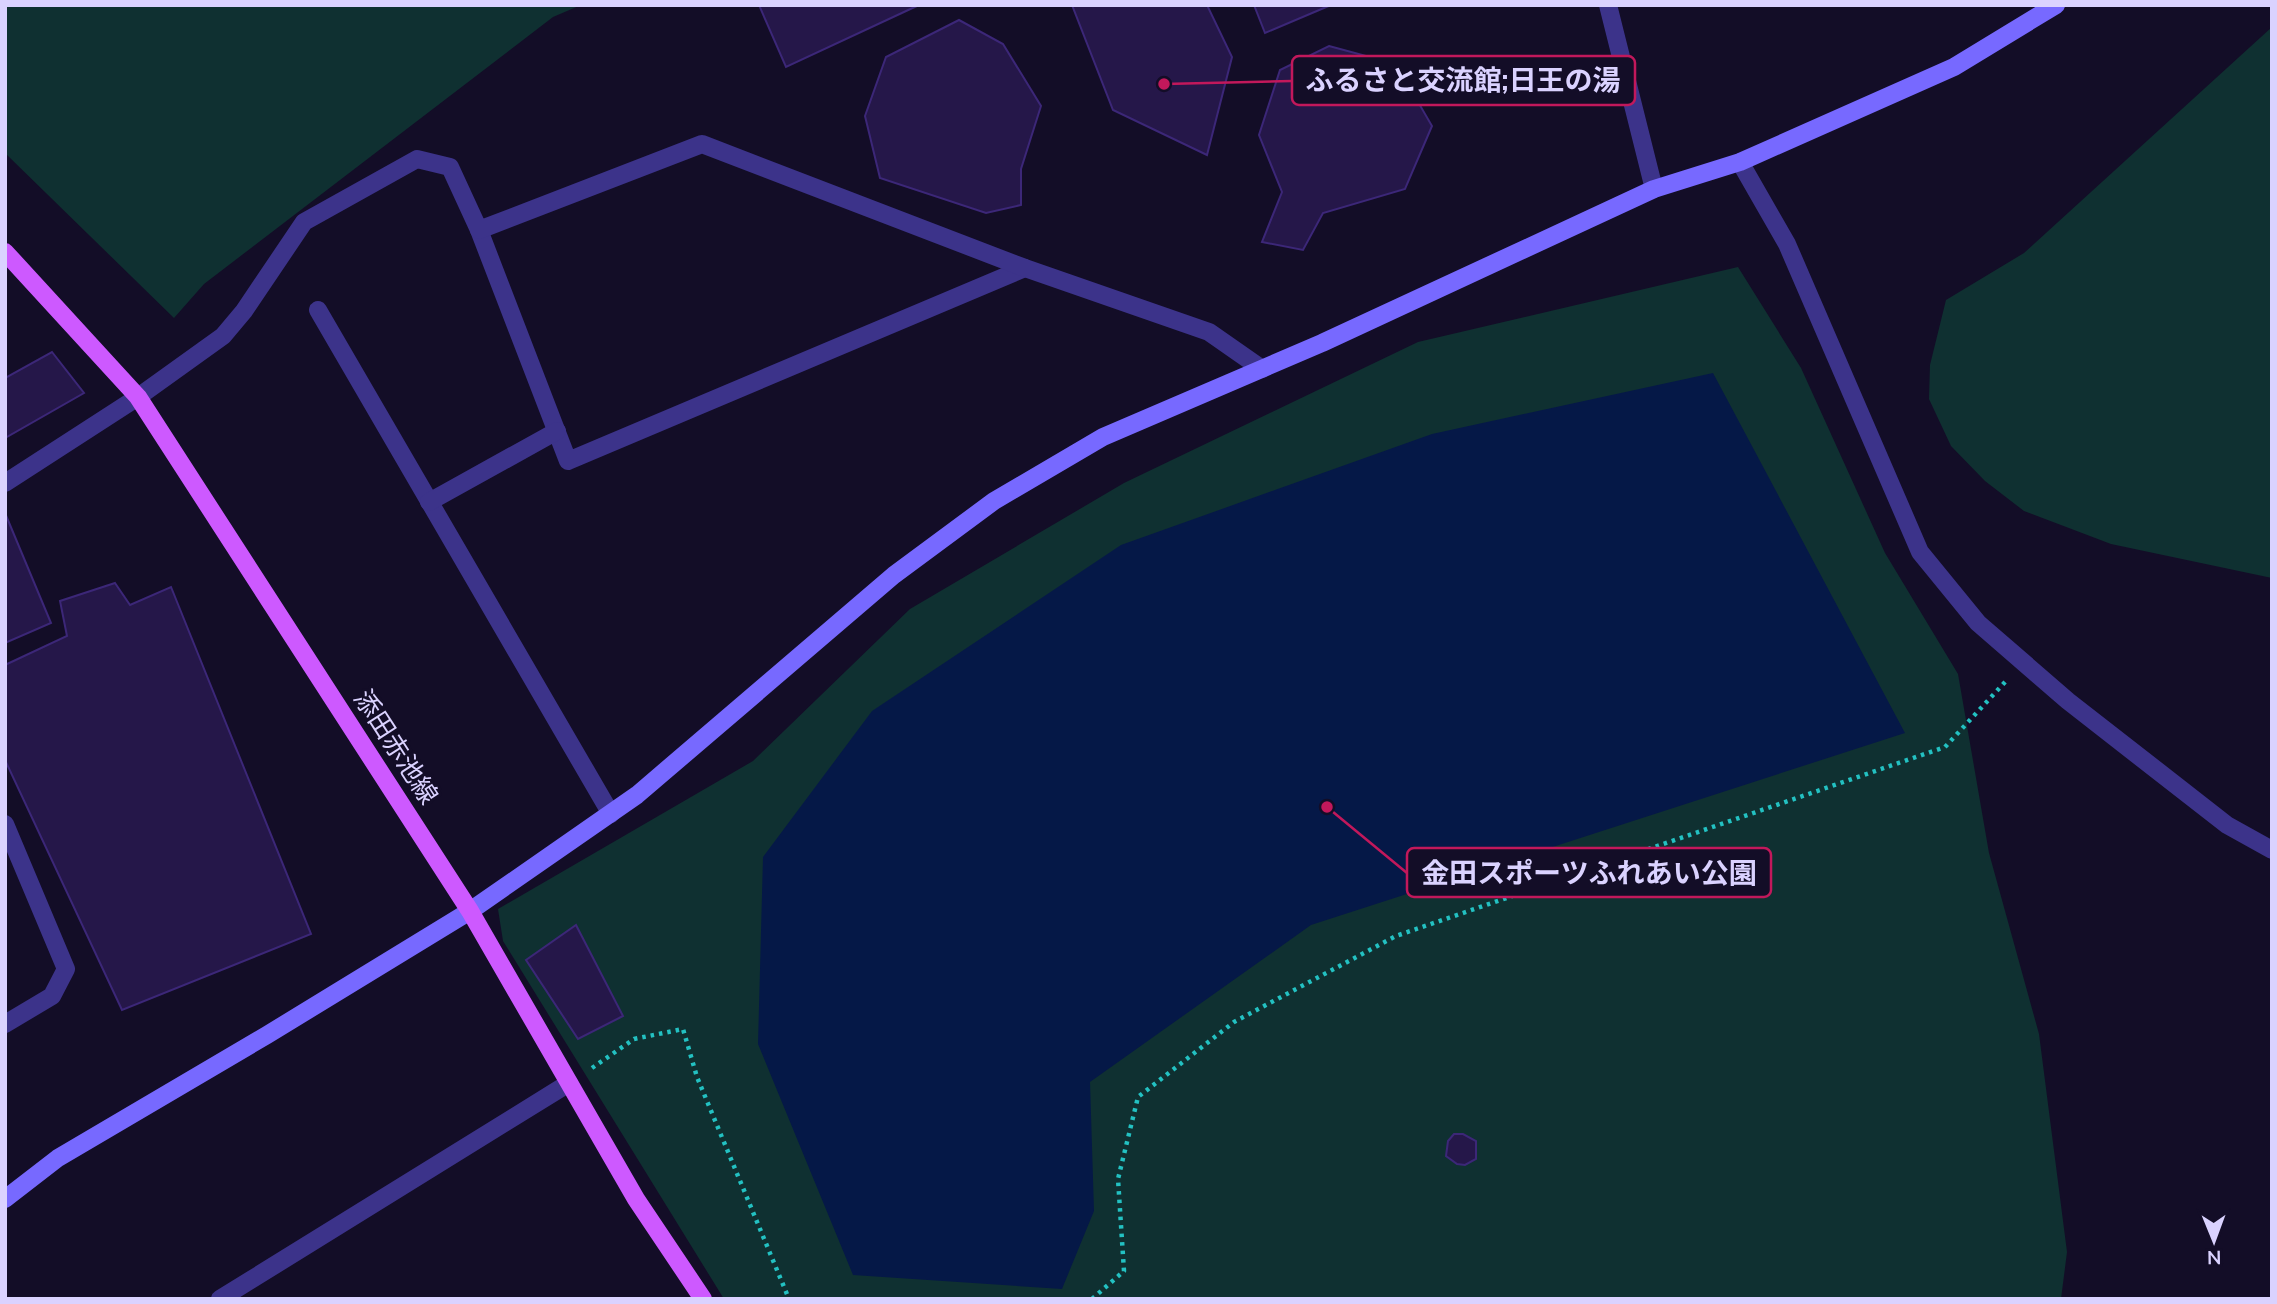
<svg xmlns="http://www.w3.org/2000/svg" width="2277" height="1304" font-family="Mulish,'Noto Sans JP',sans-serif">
	<rect width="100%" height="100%" fill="#130d27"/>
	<g fill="#0f3031">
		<polygon points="5,5 581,5 553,17 204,284 174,318 5,153"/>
		<polygon points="2272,27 2272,578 2111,544 2024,511 1985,481 1951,446 1929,399 1930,365 1946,300 2024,253"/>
		<polygon points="1738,267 1801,368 1885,553 1958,674 1989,853 2039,1034 2067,1252 2061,1299 724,1299 503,941 498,909 753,761 910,609 1124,483 1418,342"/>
	</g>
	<polygon fill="#051847" points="1713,373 1905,733 1311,925 1090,1082 1094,1211 1062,1289 853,1275 758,1044 763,857 872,711 1121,545 1432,434"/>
	<g fill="#251749" stroke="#3c2778" stroke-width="2">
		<polygon points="759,5 919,5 786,67"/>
		<polygon points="1072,5 1207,5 1232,57 1207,155 1113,110"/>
		<polygon points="1254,5 1331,5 1265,33"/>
		<polygon points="959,20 1003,44 1041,106 1021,169 1021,205 986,213 880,178 865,116 886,57"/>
		<polygon points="1329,46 1396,64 1432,126 1405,189 1323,213 1303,250 1262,242 1282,192 1259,135 1280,70"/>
		<polygon points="52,352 84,393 5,438 5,378"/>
		<polygon points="5,513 51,623 5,643"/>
		<polygon points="115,583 130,605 171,587 311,934 122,1010 5,760 5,665 67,636 60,601"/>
		<polygon points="576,925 623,1016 578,1039 526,960"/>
		<polygon points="1454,1134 1463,1134 1476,1141 1476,1159 1465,1165 1457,1164 1446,1156 1448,1141"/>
	</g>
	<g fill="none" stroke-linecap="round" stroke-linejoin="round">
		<g stroke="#23c1c2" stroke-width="4.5" stroke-dasharray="3.5 5" stroke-linecap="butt">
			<polyline points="592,1068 634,1039 683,1029 697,1077 789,1299"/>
			<polyline points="1092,1299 1124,1271 1118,1179 1138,1097 1234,1022 1396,936 1945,747 2006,681"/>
		</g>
		<g stroke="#3c338a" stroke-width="18">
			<polyline points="479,230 568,461 1025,268"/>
			<polyline points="318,310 611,814"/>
			<polyline points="429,502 557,431"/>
		</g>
		<g stroke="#3c338a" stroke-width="18">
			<polyline points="1608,5 1654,189"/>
			<polyline points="1740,162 1787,244 1920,552 1978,623 2068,701 2227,825 2272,850"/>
			<polyline points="5,483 138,397 223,336 244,311 304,222 417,159 450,167 479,230 702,144 1025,268 1209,332 1262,369"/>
			<polyline points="5,824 66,969 52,996 5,1024"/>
			<polyline points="220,1299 569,1083"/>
		</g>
		<polyline stroke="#7769ff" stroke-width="18" points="5,1199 58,1158 267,1035 470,911 637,795 894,575 994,501 1103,437 1322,343 1654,189 1740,162 1954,67 2056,5"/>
		<polyline stroke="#cd59ff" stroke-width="18" points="5,252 138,397 470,911 636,1199 703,1299"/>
	</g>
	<g text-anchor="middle" stroke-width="6" stroke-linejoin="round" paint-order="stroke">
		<g font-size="26" fill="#dad2ff" stroke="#130d27">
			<text transform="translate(396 747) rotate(57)" y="9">添田赤池線</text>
		</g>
	</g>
	<path fill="none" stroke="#c2185b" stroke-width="2.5" d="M1164 84L1292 81M1327 807L1407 873"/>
	<g fill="#c2185b" stroke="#130d27" stroke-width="2.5">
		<circle cx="1164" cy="84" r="7"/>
		<circle cx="1327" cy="807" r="7"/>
	</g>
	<g fill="#130d27" stroke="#c2185b" stroke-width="2.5">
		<rect x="1292" y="56" width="343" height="49" rx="7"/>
		<rect x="1407" y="848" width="364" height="49" rx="7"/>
	</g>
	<g font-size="28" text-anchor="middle" font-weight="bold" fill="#dad2ff">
		<text x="1463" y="90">ふるさと交流館;日王の湯</text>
		<text x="1589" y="883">金田スポーツふれあい公園</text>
	</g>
	<rect width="2277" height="1304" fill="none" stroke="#dad2ff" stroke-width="14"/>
	<g transform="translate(2214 1241) rotate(179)" stroke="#130d27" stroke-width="5" paint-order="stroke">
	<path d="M0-5L12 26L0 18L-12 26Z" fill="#dad2ff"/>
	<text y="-10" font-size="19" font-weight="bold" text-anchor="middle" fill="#dad2ff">N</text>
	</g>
</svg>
